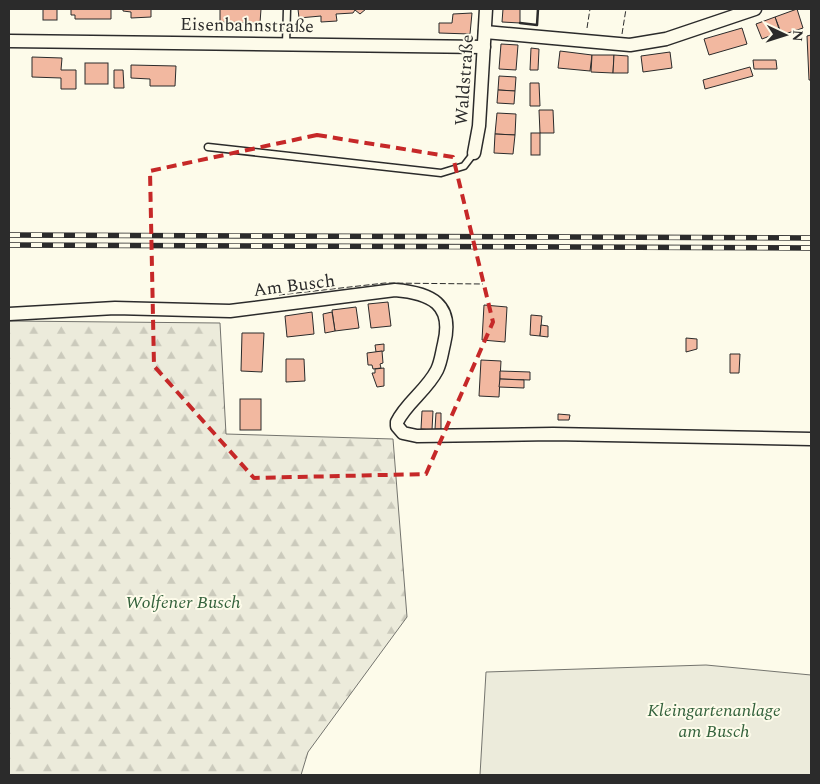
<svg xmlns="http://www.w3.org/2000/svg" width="820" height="784" font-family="Spectral,serif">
	<defs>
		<pattern id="forest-firs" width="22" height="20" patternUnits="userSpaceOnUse" patternTransform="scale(1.25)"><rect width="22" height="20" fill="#ecebdb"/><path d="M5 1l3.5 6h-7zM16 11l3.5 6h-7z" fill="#cbcabc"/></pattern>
	</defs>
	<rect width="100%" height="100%" fill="#fdfbea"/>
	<polygon fill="url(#forest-firs)" stroke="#74746e" points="9,321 220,323 226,434 393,439 407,617 308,752 301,775 9,775"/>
	<polygon fill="#ecebdb" stroke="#74746e" points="706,665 811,675 811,775 480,775 486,672"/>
	<g fill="#f2b8a0" stroke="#2b2b2b">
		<rect x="43" y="9" width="14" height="11"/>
		<polygon points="71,9 111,9 111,19 75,19 75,15 71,15"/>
		<polygon points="123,9 151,9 151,17 131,18 131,12 123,11"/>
		<polygon points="220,9 261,9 260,23 220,22"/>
		<polygon points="298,9 366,9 360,14 355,10 353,13 336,14 337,21 321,22 321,16 299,18"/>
		<polygon points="503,9 520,9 520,23 502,22"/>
		<polygon points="797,9 803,28 782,35 775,17"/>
		<polygon points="472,13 470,34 439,33 439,23 452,23 453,14"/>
		<polygon points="775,17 780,32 762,39 756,24"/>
		<polygon points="742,28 747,44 709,55 704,39"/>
		<polygon points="811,35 811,80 809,80 807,36"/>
		<polygon points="501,44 518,45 516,70 499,69"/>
		<polygon points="531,48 539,49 538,70 530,70"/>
		<polygon points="560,51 592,55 590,71 558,68"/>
		<polygon points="670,52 672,68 643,72 641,56"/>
		<polygon points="592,55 614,55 613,73 591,72"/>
		<polygon points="614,55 628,56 628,73 613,73"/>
		<polygon points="32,57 62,58 61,70 76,70 76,89 61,89 61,78 32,77"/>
		<polygon points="753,60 776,60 777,69 754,69"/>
		<rect x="85" y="63" width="23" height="21"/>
		<polygon points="131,65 176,66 175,86 150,86 150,79 131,78"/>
		<polygon points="750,67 753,76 705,89 703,80"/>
		<polygon points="114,70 123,70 124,88 114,88"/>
		<polygon points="499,76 516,77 515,91 498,90"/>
		<polygon points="530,83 539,83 540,106 530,106"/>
		<polygon points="498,90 515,91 514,104 497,103"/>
		<polygon points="539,110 553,110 554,133 540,133"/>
		<polygon points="497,113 516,114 515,135 495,134"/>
		<rect x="531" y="133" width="9" height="22"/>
		<polygon points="495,134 515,135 513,154 494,153"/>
		<polygon points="388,302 391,326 371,328 368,304"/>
		<polygon points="484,305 507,307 505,342 482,340"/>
		<polygon points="356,307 359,328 335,331 332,310"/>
		<polygon points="312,312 314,334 287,337 285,316"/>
		<polygon points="332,312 335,331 325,333 323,314"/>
		<polygon points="531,315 542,316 540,336 530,335"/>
		<polygon points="541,325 548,326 548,337 540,336"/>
		<polygon points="242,333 264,333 262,372 241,371"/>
		<polygon points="686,338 697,339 697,349 686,352"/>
		<polygon points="384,344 384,351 376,352 375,345"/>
		<polygon points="382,351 383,363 380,364 381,368 373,369 372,365 368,365 367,353"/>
		<polygon points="730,354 740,354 739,373 730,373"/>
		<polygon points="286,359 304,359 305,381 286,382"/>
		<polygon points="481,360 501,361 499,397 479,396"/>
		<polygon points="384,368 384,386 377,387 372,373 375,373 375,369"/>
		<polygon points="500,371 530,372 530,380 500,379"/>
		<polygon points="500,379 524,380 524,388 499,387"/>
		<rect x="240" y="399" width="21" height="31"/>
		<polygon points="422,411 433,411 432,430 421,429"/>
		<polygon points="436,413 441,413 441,429 435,429"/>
		<polygon points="558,414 570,415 569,420 558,420"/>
	</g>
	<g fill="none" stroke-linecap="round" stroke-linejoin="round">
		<defs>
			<g id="lane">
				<polyline points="286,44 287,9"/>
				<polyline points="208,147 441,173 464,166 474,153"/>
			</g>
			<g id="street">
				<polyline points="485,32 630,45 666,39 755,9"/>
				<polyline points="9,41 484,47"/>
				<polyline points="474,153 479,126 486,9"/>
				<path d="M 9,314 L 115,308 L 230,311 L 395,290 C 431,293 454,304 444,344 C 442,352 441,362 437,370 C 427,390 406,403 397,422 L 397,426 L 403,433 L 417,436 L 553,434 L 811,439"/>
			</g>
		</defs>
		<use href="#lane" stroke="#2b2b2b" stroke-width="9"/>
		<use href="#street" stroke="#2b2b2b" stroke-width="15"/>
		<use href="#lane" stroke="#fdfbea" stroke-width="6"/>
		<use href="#street" stroke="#fdfbea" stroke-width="12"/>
		<defs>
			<g id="rail">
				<polyline points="9,235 811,238"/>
				<polyline points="9,245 811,248"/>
			</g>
		</defs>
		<use href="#rail" stroke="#2b2b2b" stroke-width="5.5"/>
		<use href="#rail" stroke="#fdfbea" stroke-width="4" stroke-dasharray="11" stroke-linecap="butt"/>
		<g stroke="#2b2b2b" stroke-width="1" stroke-dasharray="6 2.5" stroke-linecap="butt">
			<polyline points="587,28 590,9"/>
			<polyline points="622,34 626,9"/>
			<polyline points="279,295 385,283 483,284"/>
		</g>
		<polyline stroke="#2b2b2b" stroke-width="2.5" points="520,23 537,25 538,9"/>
	</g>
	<path fill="none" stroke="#c62828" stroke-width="4" stroke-dasharray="10 6" stroke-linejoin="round" d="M 317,135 L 453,157 L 493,322 L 426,474 L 254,478 L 154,366 L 150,171 Z"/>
	<g text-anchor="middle" stroke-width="4" stroke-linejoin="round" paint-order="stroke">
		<g font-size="18" fill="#2b2b2b" stroke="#fdfbea">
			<text transform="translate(247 25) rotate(1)" y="6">Eisenbahnstraße</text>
			<text transform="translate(464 80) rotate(-86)" y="6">Waldstraße</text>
			<text transform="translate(294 285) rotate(-7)" y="6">Am Busch</text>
		</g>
		<g font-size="18" font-style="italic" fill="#34623c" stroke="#fdfbea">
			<text x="183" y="608">Wolfener Busch</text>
			<text x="714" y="716">Kleingartenanlage<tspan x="714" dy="21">am Busch</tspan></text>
		</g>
	</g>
	<rect width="820" height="784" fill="none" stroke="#2b2b2b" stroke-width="20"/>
	<g transform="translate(785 35) rotate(94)" stroke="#fdfbea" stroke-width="4" paint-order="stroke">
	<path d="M0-4L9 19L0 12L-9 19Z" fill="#2b2b2b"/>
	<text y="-8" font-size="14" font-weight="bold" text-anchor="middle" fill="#2b2b2b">N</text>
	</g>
</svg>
